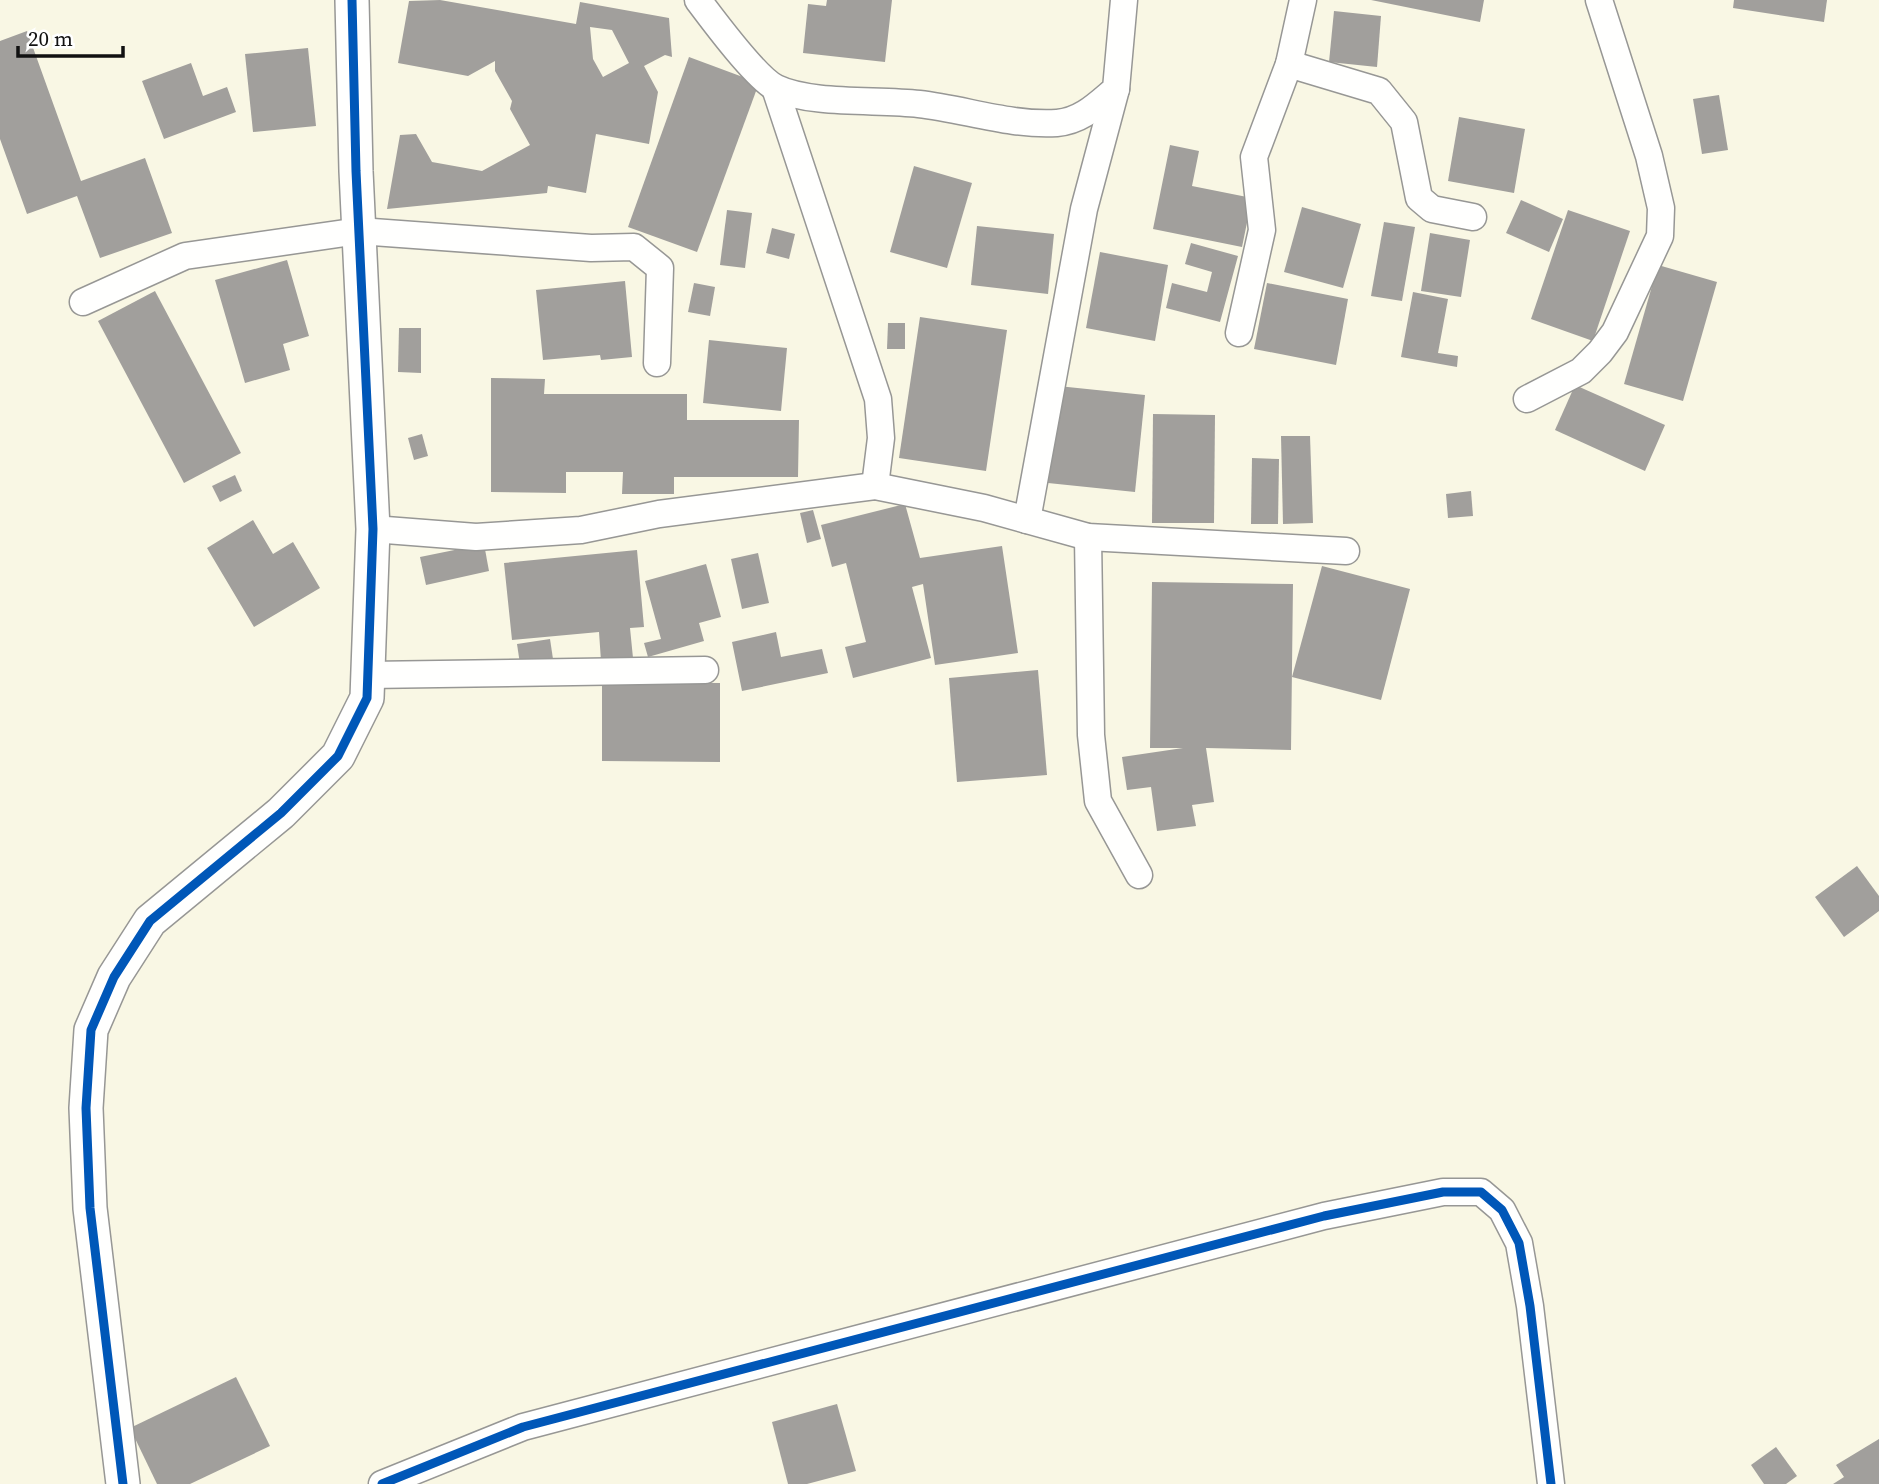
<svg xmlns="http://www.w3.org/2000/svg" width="1879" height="1484" font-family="'Source Serif 4',serif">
	<rect width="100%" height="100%" fill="#fdfcf7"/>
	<rect fill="#f9f7e4" x="0" y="0" width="1879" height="1484"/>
	<g fill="#a19f9c" fill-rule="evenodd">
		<path d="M 440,0 L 576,24 L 580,2 L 669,18 L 672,57 L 665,55 L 644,66 L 658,92 L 649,144 L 596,134 L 586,193 L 548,186 L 547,193 L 387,209 L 400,135 L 416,134 L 432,162 L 482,171 L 530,145 L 510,109 L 512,101 L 495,71 L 495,61 L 468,76 L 398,63 L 409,1 ZM 590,27 L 612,30 L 629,63 L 603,77 L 593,59 Z"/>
		<polygon points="827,0 892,0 885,62 803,53 808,4 826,6"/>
		<polygon points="1371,0 1484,0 1480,22"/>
		<polygon points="1734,0 1827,0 1824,22 1733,8"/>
		<polygon points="1334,11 1381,16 1377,67 1329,62"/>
		<polygon points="27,31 81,181 145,158 172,233 100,258 77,196 27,214 0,139 0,41"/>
		<polygon points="308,48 316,126 253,132 245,54"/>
		<polygon points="689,57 759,83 697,252 628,227"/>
		<polygon points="191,63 203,96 227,87 236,112 164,139 142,81"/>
		<polygon points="1719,95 1728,150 1702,154 1693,99"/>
		<polygon points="1459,117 1525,129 1514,193 1448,181"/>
		<polygon points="1170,145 1199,151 1192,186 1252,198 1242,247 1153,229"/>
		<polygon points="914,166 972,183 947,268 890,252"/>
		<polygon points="1521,200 1563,219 1549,252 1506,233"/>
		<polygon points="1302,207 1361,224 1343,288 1284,272"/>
		<polygon points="727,210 752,213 745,268 720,265"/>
		<polygon points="1568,210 1630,231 1593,341 1531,319"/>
		<polygon points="1384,222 1415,227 1402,301 1371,296"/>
		<polygon points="977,226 1054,234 1048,294 971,285"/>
		<polygon points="772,228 795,234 789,259 766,253"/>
		<polygon points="1430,233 1470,240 1461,297 1421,291"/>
		<polygon points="1191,243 1238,256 1220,322 1166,308 1172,283 1207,292 1212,272 1185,264"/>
		<polygon points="1100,252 1168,265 1155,341 1086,328"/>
		<polygon points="287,260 309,336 283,344 290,370 245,383 215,280"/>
		<polygon points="1658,265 1717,282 1683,401 1624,384"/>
		<polygon points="625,281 632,357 601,360 600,355 543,360 536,290"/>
		<polygon points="694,283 715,287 710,316 688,312"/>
		<polygon points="1267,283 1348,299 1336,365 1254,349"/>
		<polygon points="155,291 241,453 184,483 98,321"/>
		<polygon points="1413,292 1448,299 1438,353 1458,356 1457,367 1401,357"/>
		<polygon points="920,317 1007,330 986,471 899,458"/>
		<polygon points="888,323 905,323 905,349 887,349"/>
		<polygon points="399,328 421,328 421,373 398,372"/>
		<polygon points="709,340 787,348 781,411 703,403"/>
		<polygon points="491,378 545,379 544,394 687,394 687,420 799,420 798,477 674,477 674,494 622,494 623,472 566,472 566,493 491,492"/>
		<polygon points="1575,385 1665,425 1645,471 1555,430"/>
		<polygon points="1058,386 1145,395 1135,492 1048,483"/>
		<polygon points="1153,414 1215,415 1214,523 1152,523"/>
		<polygon points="422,434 428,456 414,460 408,438"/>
		<polygon points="1281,436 1310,436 1313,523 1283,524"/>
		<polygon points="1252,458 1279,459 1278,524 1251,524"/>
		<polygon points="235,475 242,491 220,502 212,486"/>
		<polygon points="1471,491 1473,516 1448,518 1446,494"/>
		<polygon points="905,504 920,558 1002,546 1018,653 935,665 923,584 912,587 931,658 853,678 845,647 866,642 846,563 832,567 821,525"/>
		<polygon points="813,510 821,539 807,543 800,513"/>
		<polygon points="253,520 273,554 293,542 320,588 254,627 207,548"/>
		<polygon points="484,544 489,571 426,585 420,557"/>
		<polygon points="637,550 644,627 630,628 633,658 601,661 599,632 512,640 504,563"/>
		<polygon points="758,553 769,603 742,609 731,559"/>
		<polygon points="706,564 721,617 699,623 704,641 648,657 644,643 661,639 645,581"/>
		<polygon points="1322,566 1410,589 1381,700 1292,677"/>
		<polygon points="1152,582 1293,584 1291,750 1206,748 1214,802 1192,805 1196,826 1157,831 1151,787 1127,790 1122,757 1183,748 1150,748"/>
		<polygon points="776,632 781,657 822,649 828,673 742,691 732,642"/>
		<polygon points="550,639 553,659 520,664 517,644"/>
		<polygon points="1038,670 1047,775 957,782 949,678"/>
		<polygon points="602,682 720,683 720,762 602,761"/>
		<polygon points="1857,866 1879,896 1879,911 1844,937 1815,897"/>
		<polygon points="236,1377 270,1446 190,1484 157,1484 130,1428"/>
		<polygon points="837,1404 856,1471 807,1484 788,1484 772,1422"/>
		<polygon points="1879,1439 1879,1484 1833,1484 1844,1477 1836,1465"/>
		<polygon points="1776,1447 1797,1476 1786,1484 1764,1484 1751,1465"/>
	</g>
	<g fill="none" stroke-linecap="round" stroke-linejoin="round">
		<defs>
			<g id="minor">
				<path d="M 698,0 C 713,20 756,78 776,88 C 811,105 879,99 919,104 C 964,109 1011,126 1057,123 C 1082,121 1098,104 1116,89 L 1124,0"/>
				<polyline points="1289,64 1379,91 1404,122 1419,198 1432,209 1473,217"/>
				<polyline points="775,88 878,399 881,438 875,486"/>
				<polyline points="83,302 185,256 359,231 591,248 634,247 660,268 657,363"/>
				<polyline points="1239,333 1262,230 1254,157 1289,64 1303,0"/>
				<polyline points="1527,399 1581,371 1600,352 1615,332 1660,236 1661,208 1649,156 1599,0"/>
				<polyline points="1027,520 1084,209 1116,89"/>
				<polyline points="373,529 476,537 581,530 659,514 875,486 984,508 1088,537 1346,551"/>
				<polyline points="1088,537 1091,735 1098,801 1139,875"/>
				<polyline points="368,675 705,670"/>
				<polyline points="382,1484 523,1427 1324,1216 1443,1192 1481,1192 1502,1210 1519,1243 1530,1306 1551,1484"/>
			</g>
			<polyline id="tertiary" points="123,1484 90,1208 86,1108 91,1030 114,977 150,921 281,813 338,756 367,698 373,529 356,171 352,0"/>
		</defs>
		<use href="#minor" stroke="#979795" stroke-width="29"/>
		<use href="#tertiary" stroke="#979795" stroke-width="36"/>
		<use href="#minor" stroke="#fffffe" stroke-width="26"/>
		<use href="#tertiary" stroke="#fffffe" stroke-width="33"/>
		<defs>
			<g id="cycleway">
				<polyline points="123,1484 90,1208 86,1108 91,1030 114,977 150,921 281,813 338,756 367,698 373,529 356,171 352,0"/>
				<polyline points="382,1484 523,1427 1324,1216 1443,1192 1481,1192 1502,1210 1519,1243 1530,1306 1551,1484"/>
			</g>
		</defs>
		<use href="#cycleway" stroke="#fff" stroke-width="13"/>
		<use href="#cycleway" stroke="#0057b8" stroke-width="9"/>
	</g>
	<path d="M18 46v10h105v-10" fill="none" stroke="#111111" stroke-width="3.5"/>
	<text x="28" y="46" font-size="21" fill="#111111" stroke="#ffffff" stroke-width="5" paint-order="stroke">20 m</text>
</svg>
